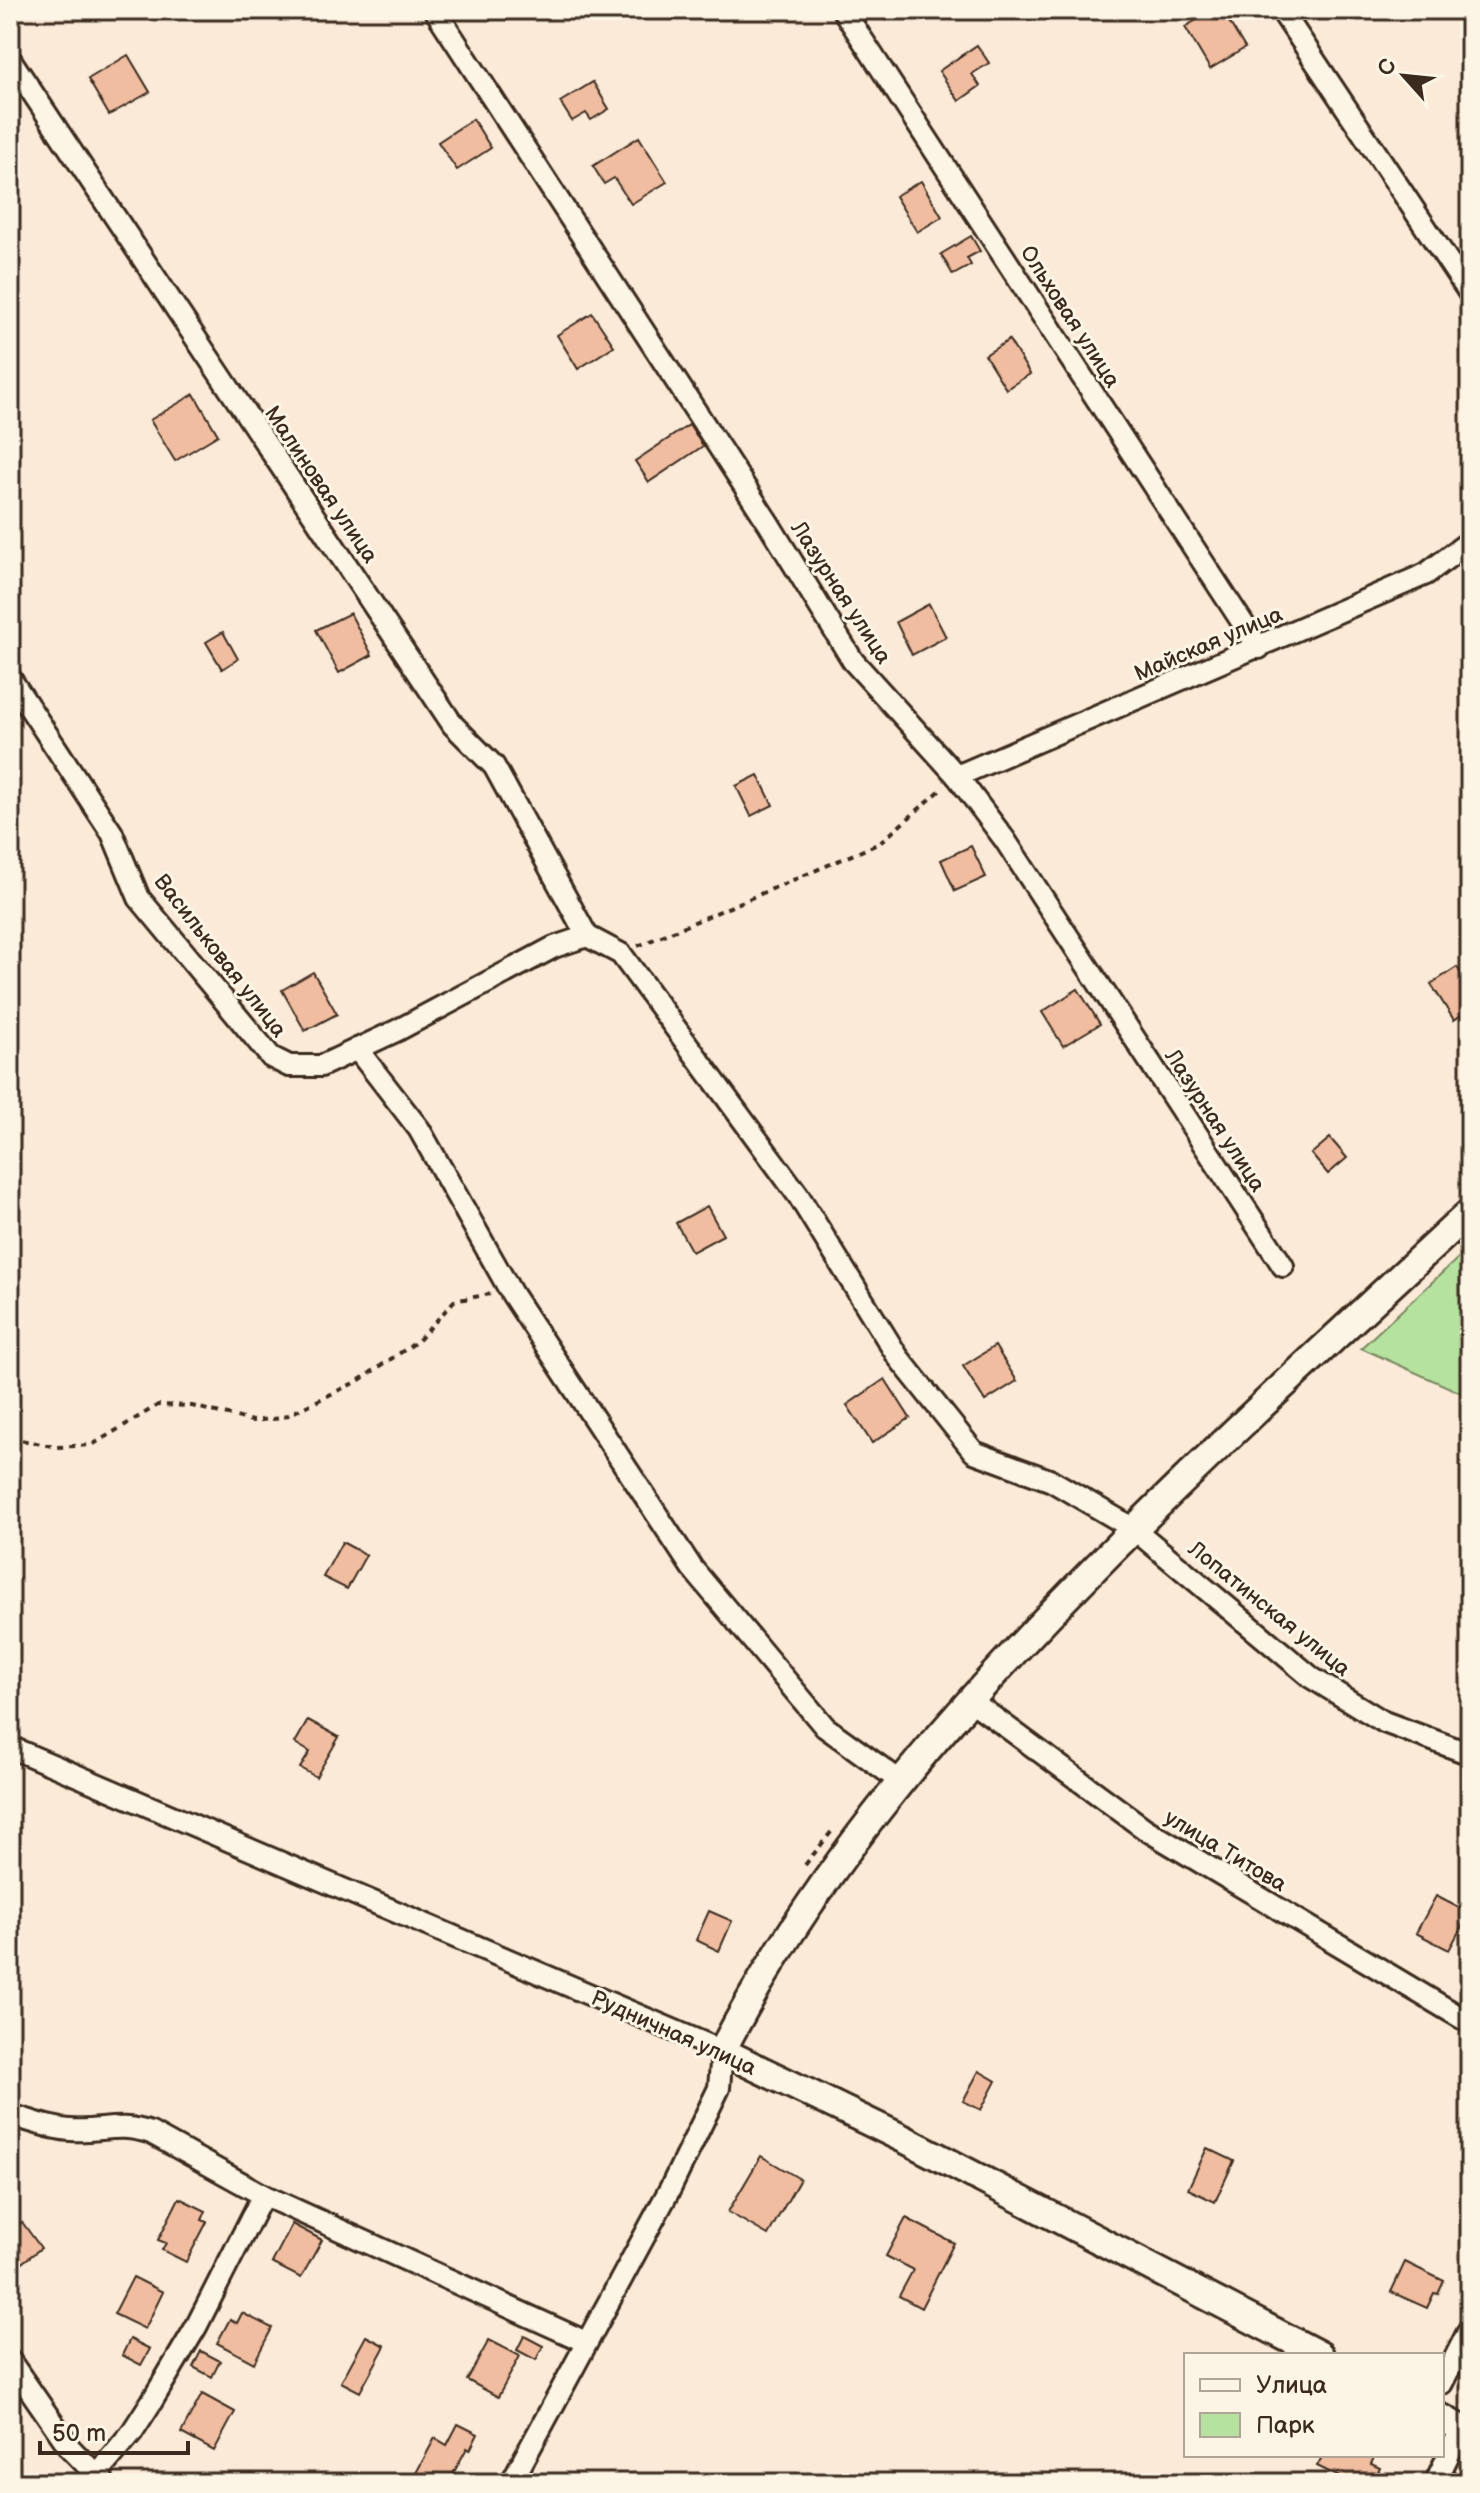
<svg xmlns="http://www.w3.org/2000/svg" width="1480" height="2493" font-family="'Balsamiq Sans',sans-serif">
	<rect width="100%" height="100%" fill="#faead7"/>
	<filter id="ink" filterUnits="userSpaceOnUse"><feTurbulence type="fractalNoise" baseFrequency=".0125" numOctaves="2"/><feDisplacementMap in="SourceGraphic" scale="16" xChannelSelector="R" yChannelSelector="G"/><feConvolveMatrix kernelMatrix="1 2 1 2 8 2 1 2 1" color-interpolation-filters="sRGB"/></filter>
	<g filter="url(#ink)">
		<polygon fill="#b6e2a0" stroke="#78865f" stroke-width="2" points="1470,1247 1470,1397 1361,1348"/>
		<g fill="#f0bda1" stroke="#3b2a1e" stroke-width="2">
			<polygon points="1213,10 1222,10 1245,48 1210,69 1185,27"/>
			<polygon points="977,45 989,63 972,74 980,86 959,101 939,71"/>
			<polygon points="128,55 150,92 109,115 88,79"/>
			<polygon points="593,82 609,109 591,120 586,113 572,121 560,102"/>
			<polygon points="473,119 491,148 457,170 438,142"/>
			<polygon points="639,137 667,182 631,204 614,178 604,184 593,166"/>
			<polygon points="921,181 942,217 917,232 895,196"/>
			<polygon points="971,236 980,251 967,258 971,265 953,275 941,254"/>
			<polygon points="592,313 614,346 578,369 557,335"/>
			<polygon points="1009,340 1030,374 1006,389 985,355"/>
			<polygon points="194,394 218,435 175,461 150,420"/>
			<polygon points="689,425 703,446 649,482 635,461"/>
			<polygon points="929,604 946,637 912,655 896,622"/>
			<polygon points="350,613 372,655 339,673 316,630"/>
			<polygon points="223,632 238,659 222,669 206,642"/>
			<polygon points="758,775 773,805 751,816 736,786"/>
			<polygon points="971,846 986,877 955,891 941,860"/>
			<polygon points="1457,967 1470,988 1470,1009 1454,1020 1431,984"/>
			<polygon points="313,972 337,1014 305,1031 282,990"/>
			<polygon points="1078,989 1100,1024 1063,1046 1042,1012"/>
			<polygon points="1330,1138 1347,1158 1328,1174 1311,1154"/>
			<polygon points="707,1206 723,1235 692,1252 676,1223"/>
			<polygon points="995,1346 1017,1381 985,1401 963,1366"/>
			<polygon points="885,1379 910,1418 872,1443 847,1405"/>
			<polygon points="342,1542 366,1555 347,1589 323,1577"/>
			<polygon points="308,1720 339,1737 316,1777 300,1768 310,1752 295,1743"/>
			<polygon points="1436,1896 1469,1913 1449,1950 1416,1933"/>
			<polygon points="709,1911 732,1921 719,1951 696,1940"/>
			<polygon points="979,2071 996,2081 981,2110 963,2101"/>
			<polygon points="1207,2148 1234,2161 1215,2202 1188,2189"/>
			<polygon points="761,2156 800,2179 768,2235 728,2212"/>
			<polygon points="179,2198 206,2211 202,2220 207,2222 186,2262 162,2250 166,2243 158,2240"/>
			<polygon points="906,2218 954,2243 921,2308 899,2296 913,2270 886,2256"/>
			<polygon points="22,2222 41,2248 10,2272 10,2231"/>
			<polygon points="292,2224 322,2240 301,2278 272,2263"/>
			<polygon points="1405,2262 1444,2281 1438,2294 1434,2293 1427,2308 1391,2292"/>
			<polygon points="133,2277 163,2292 145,2329 114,2314"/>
			<polygon points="242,2313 272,2328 254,2363 217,2343 230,2319 237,2323"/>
			<polygon points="366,2336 385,2346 360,2392 341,2382"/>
			<polygon points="524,2336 543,2346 536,2360 517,2350"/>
			<polygon points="130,2339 150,2349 141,2365 122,2355"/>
			<polygon points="489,2340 520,2356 498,2397 467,2380"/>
			<polygon points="201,2351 220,2361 212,2377 193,2367"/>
			<polygon points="202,2394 235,2412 214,2451 181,2433"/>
			<polygon points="458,2424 478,2434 470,2450 467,2448 448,2483 435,2483 416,2473 435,2438 447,2445"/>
			<polygon points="1323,2455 1375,2455 1371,2464 1380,2468 1373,2483 1352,2483 1317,2466"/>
		</g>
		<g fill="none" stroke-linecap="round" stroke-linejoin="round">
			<defs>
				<g id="minor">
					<polyline points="435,10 769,524 853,661 957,776 1005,840 1283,1266"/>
					<polyline points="843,10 1259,648"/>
					<polyline points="1281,10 1470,294"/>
					<polyline points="10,59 453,725 494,766 587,936"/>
					<polyline points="10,678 112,833 139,898 271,1057 289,1066 321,1066 398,1030 554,947 587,936 621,954 798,1195 898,1357 974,1452 1052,1481 1134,1529 1312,1678 1384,1722 1470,1754"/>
					<polyline points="957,776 1426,574 1470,541"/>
					<polyline points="357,1049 419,1129 512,1294 692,1568 825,1727 900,1781"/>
					<polyline points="970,1700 1145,1829 1470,2023"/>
					<polyline points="10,1747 722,2051 719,2088 671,2187 511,2483"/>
					<path d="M 10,2115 C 30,2120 50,2129 71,2130 C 102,2132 118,2122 151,2133 L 263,2195"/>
					<polyline points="10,2361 70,2448 104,2483"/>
					<polyline points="1442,2383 1470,2328"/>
					<polyline points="96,2475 132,2432 152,2401 196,2327 263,2195 586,2342"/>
					<polyline points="1435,2483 1461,2429"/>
				</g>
				<g id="major">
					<path d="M 1320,2355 L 906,2140 L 722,2051 C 817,1866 956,1708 1102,1561 C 1221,1441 1346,1327 1470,1212"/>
					<polyline points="1442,2418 1470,2434"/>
				</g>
			</defs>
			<use href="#minor" stroke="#3b2a1e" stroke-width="26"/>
			<use href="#major" stroke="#3b2a1e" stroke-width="32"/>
			<g stroke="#3b2a1e" stroke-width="4" stroke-dasharray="6 6" stroke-linecap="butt">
				<polyline points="638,946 880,843 943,788"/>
				<polyline points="10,1438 57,1447 92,1445 158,1405 192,1406 252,1421 282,1418 358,1381 418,1341 454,1301 490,1294"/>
				<polyline points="805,1865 832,1831"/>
			</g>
			<use href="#minor" stroke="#fcf5e5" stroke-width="20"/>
			<use href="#major" stroke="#fcf5e5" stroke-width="26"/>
		</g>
	</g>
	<g text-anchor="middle" stroke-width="6" stroke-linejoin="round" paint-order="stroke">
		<g font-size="22" fill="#3b2a1e" stroke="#fcf5e5">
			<text transform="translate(1071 316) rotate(57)" y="8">Ольховая улица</text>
			<text transform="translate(322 484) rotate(56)" y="8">Малиновая улица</text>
			<text transform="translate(842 592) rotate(57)" y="8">Лазурная улица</text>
			<text transform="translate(1208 643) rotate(-23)" y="8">Майская улица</text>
			<text transform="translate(221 955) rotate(52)" y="8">Васильковая улица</text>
			<text transform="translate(1216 1120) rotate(57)" y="8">Лазурная улица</text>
			<text transform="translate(1270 1608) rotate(39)" y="8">Лопатинская улица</text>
			<text transform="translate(1226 1850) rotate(31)" y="8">улица Титова</text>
			<text transform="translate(674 2032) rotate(24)" y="8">Рудничная улица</text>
		</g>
	</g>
	<rect width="1480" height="2493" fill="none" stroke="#fcf5e5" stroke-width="40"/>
	<rect x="20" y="20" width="1440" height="2453" fill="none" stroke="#3b2a1e" stroke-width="3" filter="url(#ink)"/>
	<rect x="1184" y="2353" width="260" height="104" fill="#fcf5e5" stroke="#afa495" stroke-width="2"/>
	<rect x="1200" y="2379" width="40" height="12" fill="#fcf5e5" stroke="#afa495" stroke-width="2"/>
	<text x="1256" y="2393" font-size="24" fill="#3b2a1e">Улица</text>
	<rect x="1200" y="2413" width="40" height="24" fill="#b6e2a0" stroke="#afa495" stroke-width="2"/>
	<text x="1256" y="2433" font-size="24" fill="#3b2a1e">Парк</text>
	<g transform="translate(1404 76) rotate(297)" stroke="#fcf5e5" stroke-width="6" paint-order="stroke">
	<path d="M0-6L14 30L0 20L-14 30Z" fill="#3b2a1e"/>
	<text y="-12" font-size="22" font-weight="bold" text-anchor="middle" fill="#3b2a1e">С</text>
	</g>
	<path d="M40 2441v12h148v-12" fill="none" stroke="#3b2a1e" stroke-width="4"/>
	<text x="52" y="2441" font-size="24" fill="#3b2a1e" stroke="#fcf5e5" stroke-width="6" paint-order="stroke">50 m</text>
</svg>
